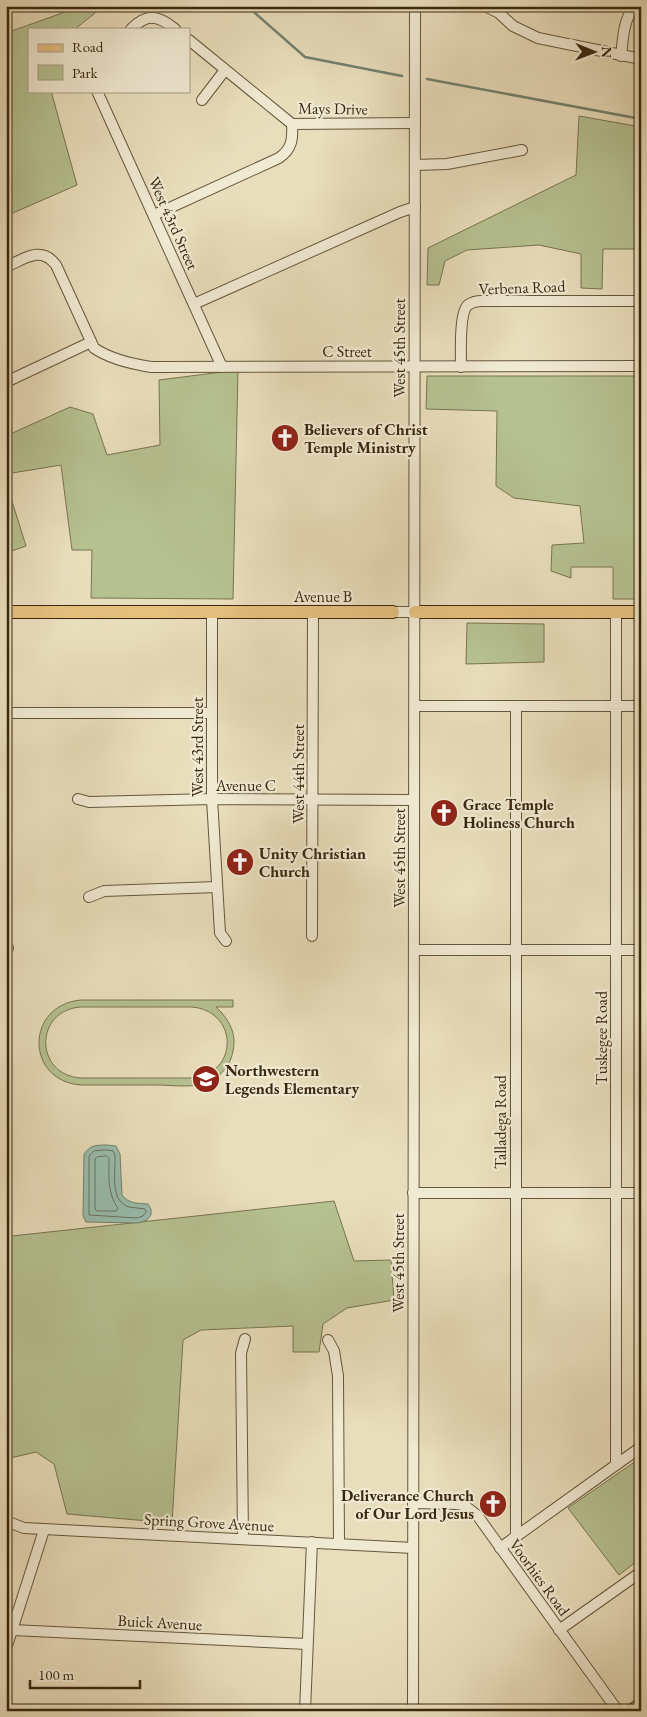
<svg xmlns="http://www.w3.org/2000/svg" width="647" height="1717" font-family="'EB Garamond',serif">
	<rect width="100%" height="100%" fill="#e9debc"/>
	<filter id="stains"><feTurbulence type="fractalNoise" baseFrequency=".004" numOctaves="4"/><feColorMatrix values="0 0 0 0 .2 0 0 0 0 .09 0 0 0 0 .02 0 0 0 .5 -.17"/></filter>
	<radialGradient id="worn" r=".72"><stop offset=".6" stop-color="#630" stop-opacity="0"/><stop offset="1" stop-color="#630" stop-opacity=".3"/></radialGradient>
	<g fill="#b6c191" stroke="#787450" fill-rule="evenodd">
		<polygon points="82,6 100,6 100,9 75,29 29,29 29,91 51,91 77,185 6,216 6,33"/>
		<polygon points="579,116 641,127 641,249 603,249 602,289 581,288 581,254 539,245 467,250 445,261 439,285 427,285 428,248 576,175"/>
		<polygon points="238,370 233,599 91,598 92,550 72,550 61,465 6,474 6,436 70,407 93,414 107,455 160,445 159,380"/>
		<polygon points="427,376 641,376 641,554 637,599 613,599 613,567 571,567 571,578 551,571 552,545 584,543 580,506 514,498 496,486 497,411 426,409"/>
		<polygon points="6,482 26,546 6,553"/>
		<polygon points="467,623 544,624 544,662 466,664"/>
		<path d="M 81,1000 L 233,1000 L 233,1007 L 216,1007 C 229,1019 237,1034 233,1051 C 231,1064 222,1075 211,1081 C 195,1089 174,1085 157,1085 C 132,1085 106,1085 81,1085 C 25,1081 25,1005 81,1000 ZM 81,1007 L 192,1007 C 236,1011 240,1068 197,1078 L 81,1078 C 34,1075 34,1010 81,1007 Z"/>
		<polygon points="334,1201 354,1261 391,1260 394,1300 347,1308 323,1324 319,1352 293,1352 293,1326 201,1330 183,1340 172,1523 67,1514 54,1464 36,1452 6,1459 6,1233 12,1236"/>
		<polygon points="636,1461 641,1469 641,1558 619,1575 568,1508"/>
	</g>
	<path fill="#98bcad" stroke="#72816e" d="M 107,1145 L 116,1146 L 120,1154 L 122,1195 C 129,1204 137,1203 148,1204 L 151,1209 L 151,1215 L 147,1220 L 138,1223 L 86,1222 L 83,1216 L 84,1154 C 90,1145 97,1145 107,1145 Z"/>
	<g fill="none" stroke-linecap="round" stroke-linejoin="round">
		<g stroke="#69725e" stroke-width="1">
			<path d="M 107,1150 L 113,1151 L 115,1155 C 116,1171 109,1201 129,1207 C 134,1208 140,1208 145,1209 L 146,1212 L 143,1216 L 137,1218 L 89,1215 L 89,1156 L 94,1151 Z"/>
			<path d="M 107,1156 L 109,1158 C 109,1176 107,1193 118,1208 L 116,1211 L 97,1211 L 95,1209 L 95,1159 L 97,1157 Z"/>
		</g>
		<g stroke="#72816e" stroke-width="2.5">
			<polyline points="247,6 305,57 402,76"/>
			<polyline points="427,79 641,119"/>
		</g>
		<defs>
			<g id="minor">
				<polyline points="485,6 499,13 513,26 538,38 641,59"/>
				<path d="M 131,29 C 147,13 158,15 175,29"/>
				<polyline points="189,40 292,124 415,123"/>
				<path d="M 621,56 C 623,40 623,19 635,6"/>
				<polyline points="97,91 222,367"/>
				<polyline points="202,100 225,70"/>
				<polyline points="415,165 447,164 522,150"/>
				<path d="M 154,215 L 279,158 C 292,149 293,139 292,124"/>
				<path d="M 6,267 C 24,259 41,245 56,265 L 94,348 C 110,359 132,364 151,367 L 641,366"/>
				<polyline points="194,304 400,212 415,207"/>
				<path d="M 461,367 C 461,355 459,312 468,305 C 472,302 478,301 482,301 L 641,301"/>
				<polyline points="6,382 91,342"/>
				<polyline points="212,612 212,799 220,933 226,941"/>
				<polyline points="393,612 415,612"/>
				<polyline points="415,706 641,706"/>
				<polyline points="6,713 212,713"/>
				<polyline points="78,799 89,802 212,799 414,800"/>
				<polyline points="89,897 104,891 217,887"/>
				<polyline points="312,936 313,612"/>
				<polyline points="6,944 8,948"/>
				<polyline points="414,950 641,950"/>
				<polyline points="413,1193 641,1193"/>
				<polyline points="328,1340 334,1351 338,1376 339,1543"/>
				<polyline points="616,1465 616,612"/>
				<polyline points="413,1503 458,1504 465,1506 477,1515 615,1707 619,1711"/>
				<polyline points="6,1521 24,1528 413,1548"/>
				<polyline points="516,1537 516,706"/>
				<polyline points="243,1538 241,1353 245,1339"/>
				<polyline points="500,1548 641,1447"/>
				<polyline points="12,1630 307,1644"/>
				<polyline points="559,1630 641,1572"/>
				<polyline points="6,1649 44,1530"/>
				<polyline points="305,1711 312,1542"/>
				<polyline points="413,1711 415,6"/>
			</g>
			<g id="major">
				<polyline points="6,612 393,612"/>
				<polyline points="415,612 641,612"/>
				<polyline points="631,1711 641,1704"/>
			</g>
		</defs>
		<use href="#minor" stroke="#66563a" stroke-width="12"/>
		<use href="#major" stroke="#3a280f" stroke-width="14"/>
		<use href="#minor" stroke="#f1ead3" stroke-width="10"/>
		<use href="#major" stroke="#e4bf7e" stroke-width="12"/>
	</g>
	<defs>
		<symbol id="church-disc" viewBox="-11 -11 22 22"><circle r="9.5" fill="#8f2418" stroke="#f1ead3"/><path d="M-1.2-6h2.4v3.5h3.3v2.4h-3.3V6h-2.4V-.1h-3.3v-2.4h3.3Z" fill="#fff"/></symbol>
		<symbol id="school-disc" viewBox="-11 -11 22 22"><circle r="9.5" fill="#8f2418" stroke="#f1ead3"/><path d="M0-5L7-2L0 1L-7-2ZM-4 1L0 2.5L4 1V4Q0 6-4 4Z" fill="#fff"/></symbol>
	</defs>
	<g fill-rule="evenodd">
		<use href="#church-disc" x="269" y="422" width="32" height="32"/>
		<use href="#church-disc" x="428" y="797" width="32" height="32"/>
		<use href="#church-disc" x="224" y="846" width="32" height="32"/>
		<use href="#school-disc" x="190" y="1063" width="32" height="32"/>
		<use href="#church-disc" x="477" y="1488" width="32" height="32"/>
	</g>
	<g text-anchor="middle" stroke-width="4.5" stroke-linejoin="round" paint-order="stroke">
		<g font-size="16" fill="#3a280f" stroke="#f1ead3">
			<text transform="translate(333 108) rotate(1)" y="6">Mays Drive</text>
			<text transform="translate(174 223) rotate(66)" y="6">West 43rd Street</text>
			<text transform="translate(522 287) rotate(-2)" y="6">Verbena Road</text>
			<text transform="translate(399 348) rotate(-90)" y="6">West 45th Street</text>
			<text x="347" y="357">C Street</text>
			<text x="323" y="602">Avenue B</text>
			<text transform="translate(197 747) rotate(-90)" y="6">West 43rd Street</text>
			<text transform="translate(298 774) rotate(-90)" y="6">West 44th Street</text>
			<text x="246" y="791">Avenue C</text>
			<text transform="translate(399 858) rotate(-90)" y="6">West 45th Street</text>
			<text transform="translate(601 1038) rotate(-90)" y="6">Tuskegee Road</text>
			<text transform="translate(500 1122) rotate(-90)" y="6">Talladega Road</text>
			<text transform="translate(398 1263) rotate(-90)" y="6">West 45th Street</text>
			<text transform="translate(209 1522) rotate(3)" y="6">Spring Grove Avenue</text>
			<text transform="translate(540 1577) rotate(54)" y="6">Voorhies Road</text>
			<text transform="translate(160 1622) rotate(3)" y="6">Buick Avenue</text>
		</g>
		<g font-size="16" font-weight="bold" fill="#3a280f" stroke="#f1ead3" text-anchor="start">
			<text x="304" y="435">Believers of Christ<tspan x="304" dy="18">Temple Ministry</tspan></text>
			<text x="463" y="810">Grace Temple<tspan x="463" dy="18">Holiness Church</tspan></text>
			<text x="259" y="859">Unity Christian<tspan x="259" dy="18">Church</tspan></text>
			<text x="225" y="1076">Northwestern<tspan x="225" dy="18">Legends Elementary</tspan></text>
			<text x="474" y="1501" text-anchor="end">Deliverance Church<tspan x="474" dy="18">of Our Lord Jesus</tspan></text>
		</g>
	</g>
	<rect width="647" height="1717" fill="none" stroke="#e9debc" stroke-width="25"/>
	<rect x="8" y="8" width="632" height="1702" fill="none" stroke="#3a280f" stroke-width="2.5"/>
	<rect x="12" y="12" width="622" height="1692" fill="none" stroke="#3a280f"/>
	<rect x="28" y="28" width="162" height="65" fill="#f1ead3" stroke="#a89c85"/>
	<rect x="38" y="44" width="25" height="8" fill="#e4bf7e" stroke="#a89c85"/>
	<text x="72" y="52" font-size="15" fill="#3a280f">Road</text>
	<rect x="38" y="65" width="25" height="15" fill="#b6c191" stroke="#a89c85"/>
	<text x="72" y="78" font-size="15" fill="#3a280f">Park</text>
	<g transform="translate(594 52) rotate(91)" stroke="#f1ead3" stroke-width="4" paint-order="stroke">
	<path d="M0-4L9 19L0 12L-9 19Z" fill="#3a280f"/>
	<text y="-8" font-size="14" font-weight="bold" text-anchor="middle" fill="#3a280f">N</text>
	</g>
	<path d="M30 1680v8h110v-8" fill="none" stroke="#3a280f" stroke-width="2.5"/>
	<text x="38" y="1680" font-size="15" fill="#3a280f" stroke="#f1ead3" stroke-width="4" paint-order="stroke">100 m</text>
	<rect width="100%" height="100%" filter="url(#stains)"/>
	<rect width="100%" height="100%" fill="url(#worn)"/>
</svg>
